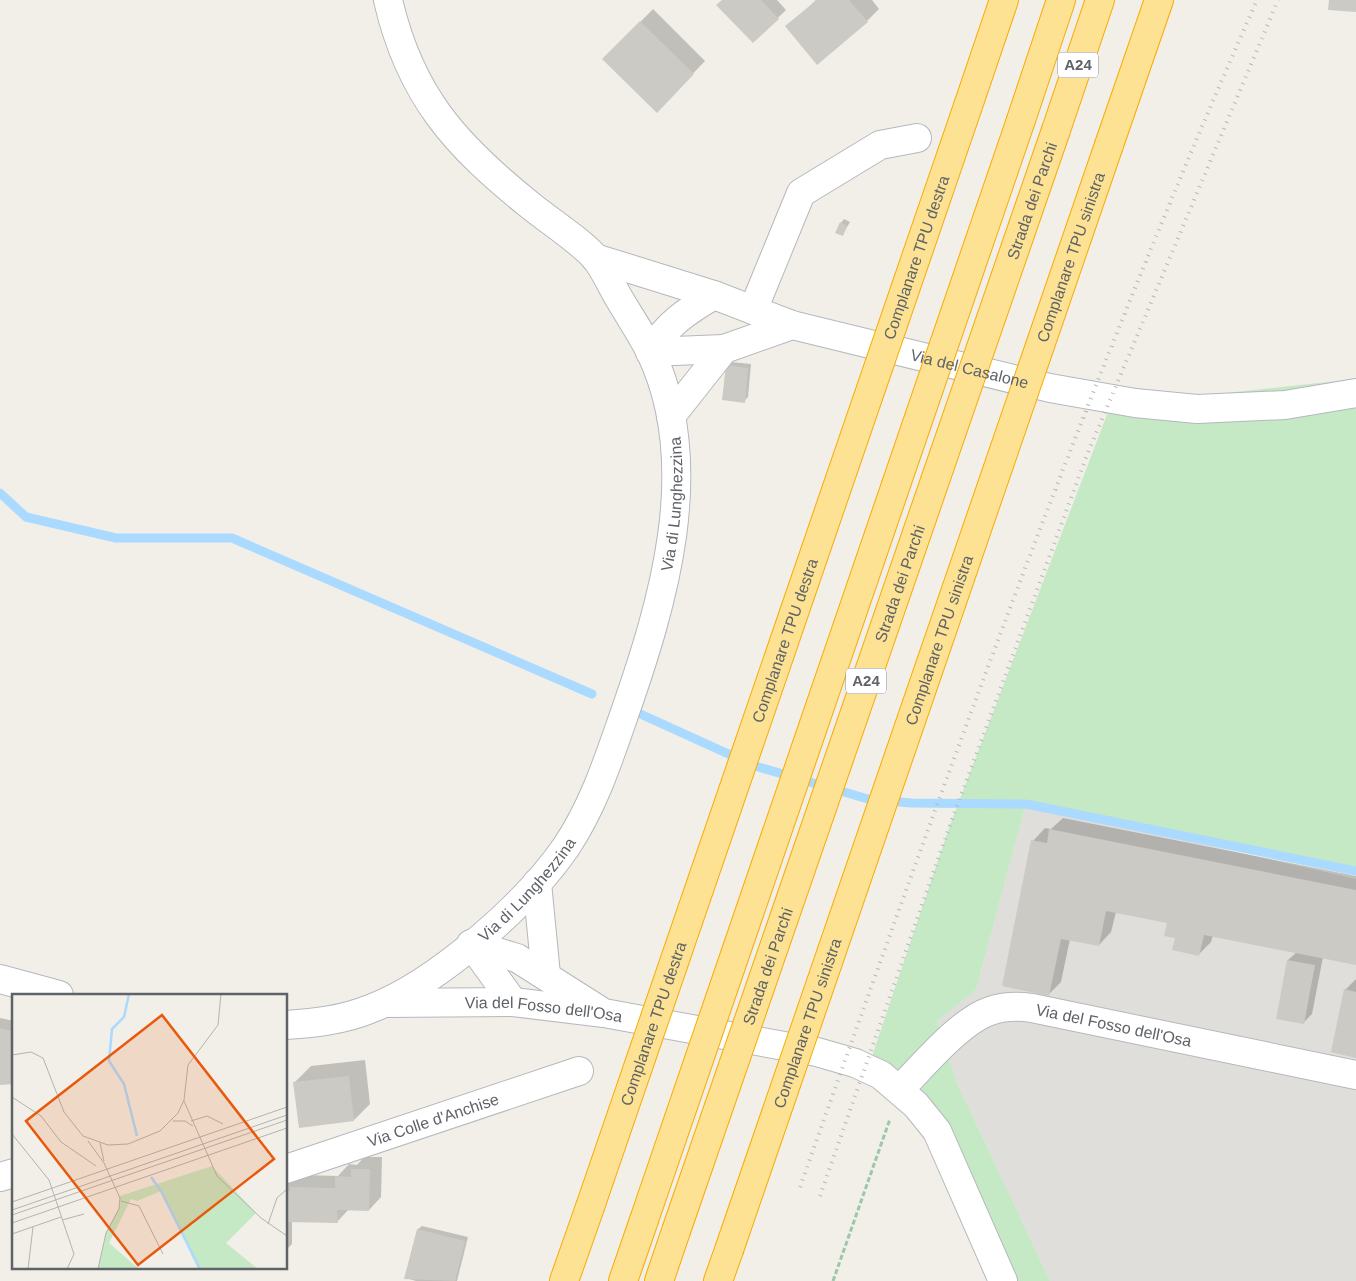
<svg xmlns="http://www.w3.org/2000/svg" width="1356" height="1281" font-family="Arial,sans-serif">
	<rect width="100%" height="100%" fill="#f1efe8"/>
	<polygon fill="#e0deda" points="1026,804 1356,879 1356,1281 1050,1281 957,1083 937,1021 976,990"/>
	<polygon fill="#c5e8c5" points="1356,379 1356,871 1026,804 976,990 937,1021 957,1083 1050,1281 1003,1281 951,1158 868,1068 950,825 1113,399 1135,403"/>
	<g fill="#0003">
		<polygon points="723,0 777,0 786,10 753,42"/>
		<polygon points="816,0 872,0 879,9 867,21 787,27"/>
		<polygon points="653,9 705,61 657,111 604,59"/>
		<polygon points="844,219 850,222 843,234 841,223"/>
		<polygon points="731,362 751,364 748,397 744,401 727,366"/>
		<polygon points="1063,818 1356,876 1356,964 1323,957 1312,1014 1304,1022 1288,960 1297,952 1213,935 1211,942 1199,954 1176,937 1169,922 1116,912 1111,932 1099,945 1070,939 1061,982 1049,994 1033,841 1045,828 1051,829"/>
		<polygon points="1356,979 1356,1056 1345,990"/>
		<polygon points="0,1018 14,1021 14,1083 0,1084"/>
		<polygon points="365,1060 370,1104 354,1120 294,1083 311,1066"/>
		<polygon points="364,1157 382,1157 381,1197 369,1210 349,1209 337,1222 292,1221 292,1244 286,1250 286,1179 300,1179 304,1175 338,1176 349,1164 357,1165"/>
		<polygon points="422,1226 468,1237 457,1281 416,1281 406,1278 418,1229"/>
	</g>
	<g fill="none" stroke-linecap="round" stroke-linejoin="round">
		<g stroke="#aadaff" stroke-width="9">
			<polyline points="0,493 26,517 116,538 232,538 592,694"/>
			<polyline points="636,712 755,766 868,799 911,803 1026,804 1356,871"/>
		</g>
	</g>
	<g fill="#cccac5">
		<polygon points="722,0 761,0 779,19 753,43 716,5"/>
		<polygon points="817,0 849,0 868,22 817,65 785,26"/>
		<polygon points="1329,0 1356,0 1356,12 1328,10"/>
		<polygon points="640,21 694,74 657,113 602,59"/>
		<polygon points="840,222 847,226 843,236 835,233"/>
		<polygon points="726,365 748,368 745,403 722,400"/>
		<polygon points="1049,829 1356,890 1356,965 1204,935 1199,956 1172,950 1175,938 1164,936 1167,923 1106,911 1099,946 1061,939 1049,996 1002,986 1031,840 1047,843"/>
		<polygon points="1287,960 1315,965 1304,1024 1276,1019"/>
		<polygon points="1344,989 1356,992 1356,1058 1331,1052"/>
		<polygon points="0,1028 12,1031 14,1084 0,1085"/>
		<polygon points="349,1076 354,1121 299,1128 293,1082"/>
		<polygon points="351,1169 370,1169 369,1211 337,1210 338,1223 286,1222 286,1191 290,1191 290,1187 335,1188 335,1176 351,1177"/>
		<polygon points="417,1229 465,1241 455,1281 404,1279"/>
	</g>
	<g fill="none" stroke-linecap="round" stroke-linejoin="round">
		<defs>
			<g id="minor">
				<path id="s1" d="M 595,258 L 714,295 L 792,325 L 1050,388 L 1135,403 L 1197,409 L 1285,405 L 1356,393"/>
				<polyline points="753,310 801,193 880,145 917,138"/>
				<path d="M 650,352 C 667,324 687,311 714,295"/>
				<polyline points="650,352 724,349"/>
				<polyline points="671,416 724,349 792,325"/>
				<polyline points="537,883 546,975"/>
				<polyline points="471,944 517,958 599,1010"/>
				<polyline points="471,944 513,1002"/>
				<polyline points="0,979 59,995"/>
				<path id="s2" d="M 385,1003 L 513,1002 L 604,1013 L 817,1052 L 855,1063 L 881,1075 L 916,1105 L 937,1131 L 1003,1281"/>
				<path id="s3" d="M 286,1025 C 315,1023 343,1020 370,1009 C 436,984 526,905 566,847 C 593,807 608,761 624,715 C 663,604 705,465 650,351 C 641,333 630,317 620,300 C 612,287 606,272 597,260 C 585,244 548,220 531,206 C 456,146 410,96 388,0"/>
				<path id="s4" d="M 900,1089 C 923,1066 960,1021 990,1011 C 1004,1006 1018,1006 1032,1008 L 1356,1075"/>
				<path id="s5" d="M 286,1169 L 579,1071"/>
				<polyline points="0,1177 14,1173"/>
			</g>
			<g id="highway">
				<polyline points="968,106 1004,0"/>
				<polyline points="1021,120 1061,0"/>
				<polyline points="1056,130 1100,0"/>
				<polyline points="1109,145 1159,0"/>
				<polyline points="564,1281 590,1207"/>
				<polyline points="623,1281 644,1220"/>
				<polyline points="659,1281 676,1231"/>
				<polyline points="718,1281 729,1250"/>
			</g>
		</defs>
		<use href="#minor" stroke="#b5b8bc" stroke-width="30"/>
		<use href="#highway" stroke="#f9ab00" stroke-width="30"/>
		<polyline stroke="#9cc7a9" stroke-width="3" stroke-dasharray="5 2.5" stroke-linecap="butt" points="833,1281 890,1119"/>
		<use href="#minor" stroke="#fff" stroke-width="28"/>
		<use href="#highway" stroke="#fde293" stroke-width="28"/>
		<g stroke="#b6b7b8" stroke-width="4" stroke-dasharray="1 6" stroke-linecap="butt">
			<path d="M 800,1187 C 942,787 1085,388 1257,0"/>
			<polyline points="820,1196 950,825 1087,455 1278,0"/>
		</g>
		<defs>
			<g id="highway-bridge">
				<path id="s6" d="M 590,1207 L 968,106"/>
				<polyline points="644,1220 1021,120"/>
				<path id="s7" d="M 676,1231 L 1056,130"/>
				<path id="s8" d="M 729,1250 L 1109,145"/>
			</g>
		</defs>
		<use href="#highway-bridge" stroke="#f9ab00" stroke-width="30" stroke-linecap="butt"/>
		<use href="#highway-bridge" stroke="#fde293" stroke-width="28"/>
	</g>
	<g text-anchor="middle" stroke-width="4.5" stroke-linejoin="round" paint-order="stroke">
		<g fill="#fff" stroke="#8f9295" stroke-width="1">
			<rect x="1058" y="52.5" width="40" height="25" rx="4"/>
			<rect x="846" y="668.5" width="40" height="25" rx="4"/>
		</g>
		<g font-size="15" font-weight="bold" fill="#5f6368">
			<text x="1078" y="70">A24</text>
			<text x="866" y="686">A24</text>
		</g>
		<g font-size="16" fill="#5f6368" stroke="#fff">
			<text dy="6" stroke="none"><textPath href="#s7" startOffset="1090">Strada dei Parchi</textPath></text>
			<text dy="6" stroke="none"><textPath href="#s6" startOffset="1004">Complanare TPU destra</textPath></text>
			<text dy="6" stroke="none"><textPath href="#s8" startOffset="1050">Complanare TPU sinistra</textPath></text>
			<text dy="6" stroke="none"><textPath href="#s1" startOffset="391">Via del Casalone</textPath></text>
			<text dy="6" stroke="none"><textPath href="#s3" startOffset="705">Via di Lunghezzina</textPath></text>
			<text dy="6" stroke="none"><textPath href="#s7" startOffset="685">Strada dei Parchi</textPath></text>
			<text dy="6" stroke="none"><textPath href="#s6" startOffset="599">Complanare TPU destra</textPath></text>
			<text dy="6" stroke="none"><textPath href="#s8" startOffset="645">Complanare TPU sinistra</textPath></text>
			<text dy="6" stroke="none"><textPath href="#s3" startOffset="285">Via di Lunghezzina</textPath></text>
			<text dy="6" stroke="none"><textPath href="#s7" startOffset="280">Strada dei Parchi</textPath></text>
			<text dy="6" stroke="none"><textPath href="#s2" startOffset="159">Via del Fosso dell'Osa</textPath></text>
			<text dy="6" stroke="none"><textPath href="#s6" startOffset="194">Complanare TPU destra</textPath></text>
			<text dy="6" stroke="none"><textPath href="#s8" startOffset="240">Complanare TPU sinistra</textPath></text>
			<text dy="6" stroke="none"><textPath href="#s4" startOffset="246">Via del Fosso dell'Osa</textPath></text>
			<text dy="6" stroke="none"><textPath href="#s5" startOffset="155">Via Colle d'Anchise</textPath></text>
		</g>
	</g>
	<g transform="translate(12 994)">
		<rect width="275" height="275" fill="#f1efe8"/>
		<path d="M 200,172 L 244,219 L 214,249 L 246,275 L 186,275 L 149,197 L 125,207 L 119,205 L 97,249 L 127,275 L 86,275 L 94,239 L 107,214 L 108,202 Z" fill="#c5e8c5"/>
		<path fill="none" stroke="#aadaff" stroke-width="2.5" d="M 117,0 L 112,23 L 100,35 L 97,67 L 112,90 L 125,142M 139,183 L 149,197 L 188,275"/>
		<path fill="none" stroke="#b3b3b1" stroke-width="1" d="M 0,61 L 19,58 L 31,64 L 52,118 L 71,142 L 96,151 L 116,150 L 148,137 L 166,119 L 172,106 L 176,71 L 206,31 L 209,0M 0,103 L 29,122 L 49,148 L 84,172M 172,107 L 205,182 L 249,224 L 275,242M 161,127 L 173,127 L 181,132M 179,127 L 195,122 L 211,130M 0,140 L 37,186 L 62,260 L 55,275M 76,147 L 92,169 L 108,204 L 107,215 L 94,239 L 86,275M 88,149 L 92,167M 109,207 L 127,212 L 151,260M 0,208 L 275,113M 0,216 L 275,121M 0,221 L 275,126M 50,226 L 72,220M 0,229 L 275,134M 256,230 L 265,204 L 275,195M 0,240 L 49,223M 16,275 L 21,233"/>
		<path fill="#e8590c" fill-opacity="0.15" stroke="#e8590c" stroke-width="2.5" d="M 150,21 L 262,165 L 126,271 L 14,127 Z"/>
		<rect width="275" height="275" fill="none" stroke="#5f6368" stroke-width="2.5"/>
	</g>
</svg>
